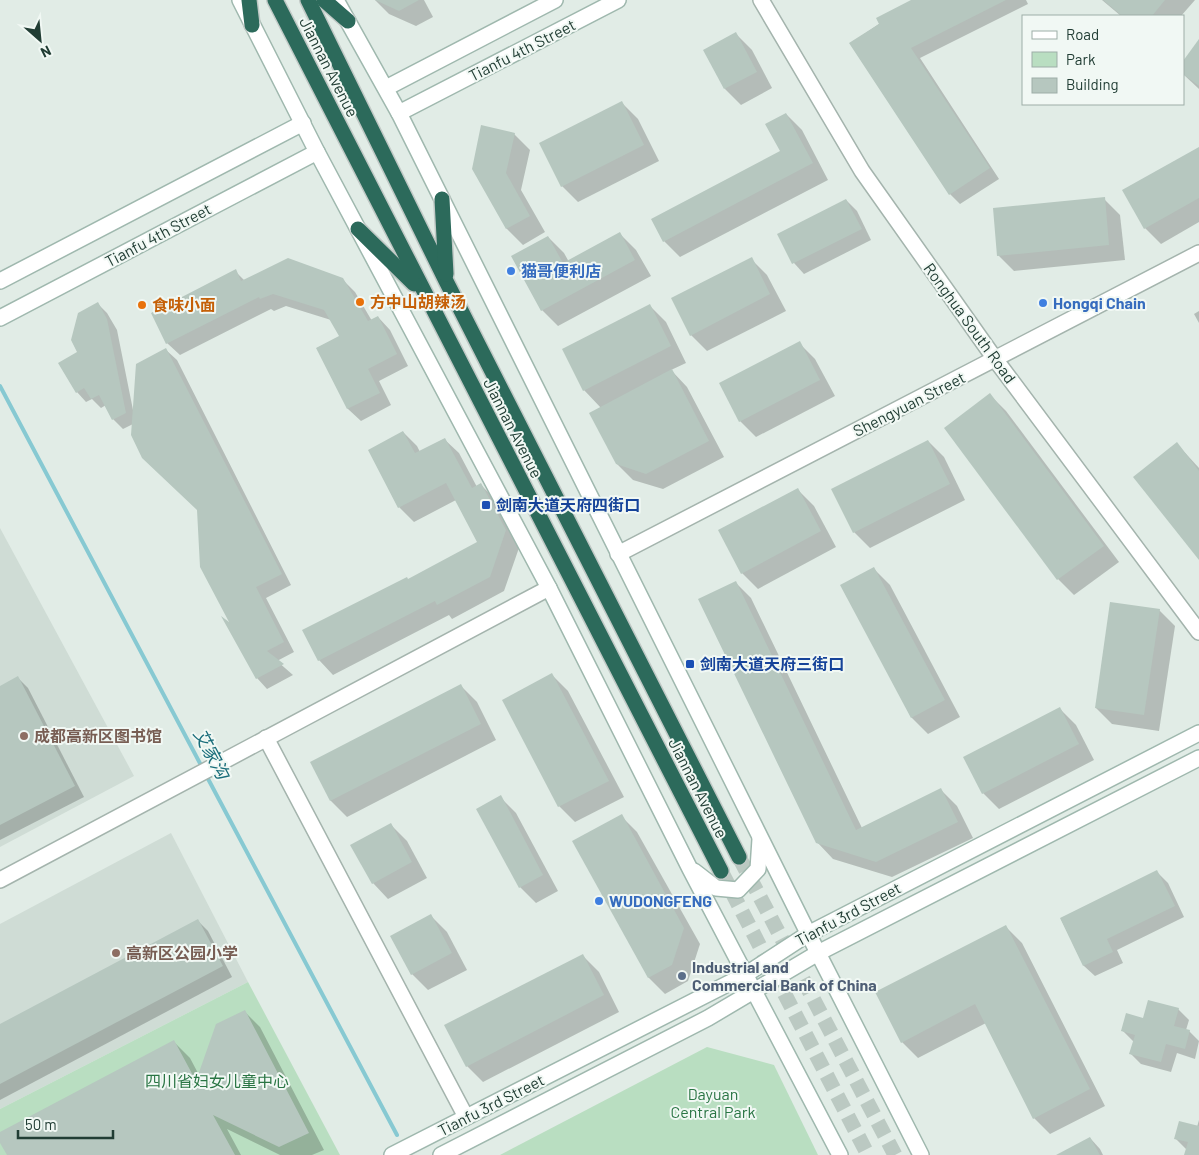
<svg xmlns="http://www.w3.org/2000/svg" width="1199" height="1155" font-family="Barlow,'Noto Sans SC',sans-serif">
	<rect width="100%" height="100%" fill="#e1ece6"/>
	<g fill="#cfdcd5">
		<polygon points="0,528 134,776 0,847"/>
		<polygon points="171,833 248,982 0,1109 0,924"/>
	</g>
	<g fill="#b9dec1">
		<polygon points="248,982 340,1155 0,1155 0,1109"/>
		<polygon points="707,1047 774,1065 818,1155 500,1155"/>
	</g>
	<g fill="#0003">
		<polygon points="375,0 424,0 433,17 416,26 389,14"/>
		<polygon points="914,0 1026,0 1028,4 920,58 999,179 960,204 950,194 851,43"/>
		<polygon points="1102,0 1195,0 1181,16 1121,16"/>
		<polygon points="736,34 752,50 772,88 741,105 725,89"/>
		<polygon points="1199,41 1199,89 1183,74 1183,63"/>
		<polygon points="622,103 638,119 659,161 578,202 562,186"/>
		<polygon points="786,114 802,130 828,180 680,257 664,241 781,152"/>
		<polygon points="514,134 530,150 521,190 545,232 523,245 507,229 473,169"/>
		<polygon points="1199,148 1199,222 1161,244 1145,228"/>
		<polygon points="1104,199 1120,215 1125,260 1014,271 998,255"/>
		<polygon points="846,200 857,211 871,240 804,274 794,263 779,234"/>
		<polygon points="620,234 636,250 651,276 558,326 542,310 548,237 564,253 569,262"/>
		<polygon points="751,259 767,275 786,311 707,351 691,335"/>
		<polygon points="235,271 245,281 342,279 355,292 372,321 378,317 390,330 408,366 379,381 391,405 361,421 348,409 317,348 341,336 331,320 286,306 274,311 271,309 180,355 167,343"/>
		<polygon points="98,304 107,313 117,330 133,410 166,350 177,360 291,585 266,598 294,652 277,661 293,675 267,689 257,678 233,626 198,510 133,424 123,429 113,419 106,405 101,408 92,399 86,402 77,392 79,353"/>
		<polygon points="650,306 666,322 686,363 671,370 687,387 724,457 663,489 633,480 617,464 601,408 584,390"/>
		<polygon points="1199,311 1199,323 1194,314"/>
		<polygon points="799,343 815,359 835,396 756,437 740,421"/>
		<polygon points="990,395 1006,411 1119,562 1074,595 1058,579 945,428"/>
		<polygon points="403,432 417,446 420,452 444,439 459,453 477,487 481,485 495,499 520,545 504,591 452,619 449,615 333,675 319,660 479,542 456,500 414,522 399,507 370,451"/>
		<polygon points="928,441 944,457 965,500 870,548 854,532"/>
		<polygon points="1177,444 1199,468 1199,558"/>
		<polygon points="798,490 814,506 836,547 758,589 742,573"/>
		<polygon points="874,569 890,585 960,717 928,734 912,718 842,586"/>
		<polygon points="735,582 751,598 862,828 941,790 957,806 973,838 892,877 833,859 817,842"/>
		<polygon points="1159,610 1175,626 1159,731 1112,724 1096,708"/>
		<polygon points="552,675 568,691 624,797 575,822 559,806"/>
		<polygon points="18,678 28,688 84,797 0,840 0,687"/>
		<polygon points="461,686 477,702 496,740 347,817 331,801 312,762"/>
		<polygon points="1060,709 1076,725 1094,760 999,809 983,793"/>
		<polygon points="500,797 516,813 558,891 536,903 520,887"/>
		<polygon points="621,816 637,832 700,944 688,981 665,994 649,978 574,842"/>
		<polygon points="391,825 407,841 427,878 388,899 373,883"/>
		<polygon points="1157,872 1168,883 1184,917 1117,950 1123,963 1095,976 1084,966 1061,919"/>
		<polygon points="431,916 447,932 467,970 428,990 412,974"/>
		<polygon points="198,921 208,931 232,977 0,1100 0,1025"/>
		<polygon points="1006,927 1022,943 1105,1106 1050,1134 1034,1118 986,1023 918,1058 902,1042"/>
		<polygon points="583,956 599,972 619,1012 483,1082 467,1066"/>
		<polygon points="1178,1009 1189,1020 1186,1030 1189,1031 1199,1041 1195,1059 1177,1053 1171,1072 1141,1064 1131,1054 1134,1042 1123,1031 1144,1019"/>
		<polygon points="244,1011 260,1027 324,1150 312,1155 280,1155 227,1129 241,1155 8,1155 0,1140 0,1133 174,1042 190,1058 199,1075"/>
		<polygon points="1199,1120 1199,1155 1186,1155 1187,1150 1176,1139 1197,1127"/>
		<polygon points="1090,1138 1100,1149 1103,1155 1059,1155"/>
	</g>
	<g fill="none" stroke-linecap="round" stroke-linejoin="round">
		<g stroke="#87c9d2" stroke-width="4">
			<polyline points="0,386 203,769"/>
			<polyline points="206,775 397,1135"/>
		</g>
	</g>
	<g fill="#b6c7bf">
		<polygon points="375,0 419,0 399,11"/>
		<polygon points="911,0 1006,0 911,48 990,168 949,195 849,43 879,24 876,18"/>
		<polygon points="1103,0 1165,0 1152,16 1122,16"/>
		<polygon points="736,32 757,72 724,89 703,50"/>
		<polygon points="1199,39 1199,86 1183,74 1183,61"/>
		<polygon points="622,101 644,145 561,187 539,143"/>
		<polygon points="786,113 813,163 663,242 651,219 780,151 765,124"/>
		<polygon points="481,125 515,133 506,173 530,216 506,229 472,169"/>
		<polygon points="1199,147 1199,198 1144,229 1122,190"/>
		<polygon points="1105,197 1109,245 997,256 993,208"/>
		<polygon points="846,199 862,229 792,264 777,234"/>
		<polygon points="620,232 635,260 541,311 511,256 548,236 563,263"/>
		<polygon points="752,257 770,294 690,336 671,298"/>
		<polygon points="288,258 343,278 368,321 378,316 397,354 368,369 380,393 347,409 316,348 339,336 324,310 273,294 260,299 259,297 166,344 151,313 236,269 241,281"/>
		<polygon points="98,302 107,319 126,413 112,420 99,395 91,399 84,388 76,393 58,363 77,352 71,340 78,313"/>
		<polygon points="650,304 671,346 583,391 562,349"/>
		<polygon points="800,341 820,380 739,422 719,383"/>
		<polygon points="166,348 282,574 256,587 284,642 267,651 284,664 256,679 221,616 229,622 200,567 197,510 142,458 131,435 136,364"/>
		<polygon points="672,369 709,441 646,474 616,464 589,413"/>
		<polygon points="990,393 1104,546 1057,580 944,428"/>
		<polygon points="403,431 415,453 445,438 472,488 481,483 506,530 490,577 437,605 435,601 318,661 302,630 407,577 408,579 477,542 446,483 398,508 368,450"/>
		<polygon points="928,440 950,484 853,533 831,489"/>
		<polygon points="1177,442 1199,471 1199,560 1133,477"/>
		<polygon points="798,488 821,531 741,574 718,530"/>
		<polygon points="874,567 945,700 911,718 840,585"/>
		<polygon points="736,581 856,830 941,788 958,822 876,862 816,843 698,599"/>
		<polygon points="1110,602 1160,609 1144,715 1095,708"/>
		<polygon points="552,673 609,781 558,807 502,700"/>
		<polygon points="18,676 75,786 0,825 0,686"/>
		<polygon points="461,684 481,724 330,801 310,762"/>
		<polygon points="1060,707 1079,744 982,794 963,757"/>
		<polygon points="501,795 543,875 519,888 476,809"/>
		<polygon points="622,814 684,928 672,965 648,978 572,841"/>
		<polygon points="391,823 412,862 372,884 350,845"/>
		<polygon points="1157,870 1175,906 1107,939 1113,952 1083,966 1060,918"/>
		<polygon points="431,914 452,953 411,975 390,936"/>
		<polygon points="198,919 223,966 0,1084 0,1024"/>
		<polygon points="1006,925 1090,1089 1033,1119 975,1004 901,1043 875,992"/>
		<polygon points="583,954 604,995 466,1067 444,1025"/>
		<polygon points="1148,1000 1179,1008 1174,1026 1190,1030 1185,1049 1166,1044 1161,1062 1129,1054 1135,1035 1121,1031 1126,1013 1143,1018"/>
		<polygon points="245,1010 309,1133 279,1147 213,1115 235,1155 7,1155 0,1143 0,1132 174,1040 196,1081 216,1024"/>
		<polygon points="1179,1121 1199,1126 1199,1155 1184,1155 1188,1142 1174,1139"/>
		<polygon points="1090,1137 1100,1155 1056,1155"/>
	</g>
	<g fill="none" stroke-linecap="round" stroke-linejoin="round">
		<g stroke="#bbc9c2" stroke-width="15" stroke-dasharray="15 8" stroke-linecap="butt">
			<polyline points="739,857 895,1155"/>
			<polyline points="721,871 868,1155"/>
		</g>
		<defs>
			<g id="street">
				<polyline points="761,0 862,171 995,359 1199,632"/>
				<polyline points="618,554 1199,253"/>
				<polyline points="266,738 466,1117"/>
				<polyline points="0,880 549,588"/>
			</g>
			<g id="secondary">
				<polyline points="240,0 317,152 549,588 690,869 840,1155"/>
				<polyline points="336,0 399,113 818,953 921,1155"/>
				<polyline points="386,88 555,0"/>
				<polyline points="399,113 618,0"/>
				<polyline points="0,281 303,123"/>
				<polyline points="0,318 317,152"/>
				<polyline points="694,871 716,888 738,890 758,869 760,839"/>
				<polyline points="392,1155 745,975 808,934 1199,733"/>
				<polyline points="441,1155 708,1018 818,953 1199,758"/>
			</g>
			<g id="highway">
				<polyline points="249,0 252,25"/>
				<polyline points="275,0 721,871"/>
				<polyline points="308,0 446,281 739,857"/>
				<polyline points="324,0 348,21"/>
				<polyline points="442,199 446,274"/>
				<polyline points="358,229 414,284"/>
			</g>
		</defs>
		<use href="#street" stroke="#a4b4ad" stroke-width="18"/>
		<use href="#secondary" stroke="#9fb8ae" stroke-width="18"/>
		<use href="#highway" stroke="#c1c9c6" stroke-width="18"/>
		<use href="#street" stroke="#fff" stroke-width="15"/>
		<use href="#secondary" stroke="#fff" stroke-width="15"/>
		<use href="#highway" stroke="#2c6a5b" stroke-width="15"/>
	</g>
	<g fill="#3f7fe0" stroke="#f1f8f4" stroke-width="2">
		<circle cx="511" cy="271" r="5"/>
		<circle cx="1043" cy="303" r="5"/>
		<circle cx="599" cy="901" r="5"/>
	</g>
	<g fill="#e8710a" stroke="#f1f8f4" stroke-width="2">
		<circle cx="360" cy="302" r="5"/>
		<circle cx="142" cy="305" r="5"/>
	</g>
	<g fill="#1a4fb4" stroke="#f1f8f4" stroke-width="2">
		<rect x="481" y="500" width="10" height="10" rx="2.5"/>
		<rect x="685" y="659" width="10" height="10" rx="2.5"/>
	</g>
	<g fill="#8d6e63" stroke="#f1f8f4" stroke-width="2">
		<circle cx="24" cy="736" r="5"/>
		<circle cx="116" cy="953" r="5"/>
	</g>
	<circle fill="#5c6f8a" stroke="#f1f8f4" stroke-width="2" cx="682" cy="976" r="5"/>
	<g text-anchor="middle" stroke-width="4" stroke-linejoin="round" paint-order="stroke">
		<g font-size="16" fill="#213d34" stroke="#f1f8f4">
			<text transform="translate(522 50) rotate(-27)" y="6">Tianfu 4th Street</text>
			<text transform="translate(329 67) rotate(63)" y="6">Jiannan Avenue</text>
			<text transform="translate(158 235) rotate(-28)" y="6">Tianfu 4th Street</text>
			<text transform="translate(970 323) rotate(54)" y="6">Ronghua South Road</text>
			<text transform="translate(909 404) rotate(-27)" y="6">Shengyuan Street</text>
			<text transform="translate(513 428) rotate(63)" y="6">Jiannan Avenue</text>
			<text transform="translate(698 788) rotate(63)" y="6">Jiannan Avenue</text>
			<text transform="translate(848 914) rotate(-28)" y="6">Tianfu 3rd Street</text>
			<text transform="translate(491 1105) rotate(-27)" y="6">Tianfu 3rd Street</text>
		</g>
		<g font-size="16" font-weight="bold" fill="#366cbe" stroke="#f1f8f4" text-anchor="start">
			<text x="521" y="277">猫哥便利店</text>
			<text x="1053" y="309">Hongqi Chain</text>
			<text x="609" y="907">WUDONGFENG</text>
		</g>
		<g font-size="16" font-weight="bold" fill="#c56008" stroke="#f1f8f4" text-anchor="start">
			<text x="370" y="308">方中山胡辣汤</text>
			<text x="152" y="311">食味小面</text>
		</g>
		<g font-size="16" font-weight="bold" fill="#164399" stroke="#f1f8f4" text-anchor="start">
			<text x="496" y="511">剑南大道天府四街口</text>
			<text x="700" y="670">剑南大道天府三街口</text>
		</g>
		<g font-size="16" font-weight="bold" fill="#785e54" stroke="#f1f8f4" text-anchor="start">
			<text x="34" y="742">成都高新区图书馆</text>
			<text x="126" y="959">高新区公园小学</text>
		</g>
		<g font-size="16" font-weight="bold" fill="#4e5e75" stroke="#f1f8f4" text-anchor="start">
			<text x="692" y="973">Industrial and<tspan x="692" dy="18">Commercial Bank of China</tspan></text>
		</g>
		<g font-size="16" fill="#2a7544" stroke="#f1f8f4">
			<text x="217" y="1087">四川省妇女儿童中心</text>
			<text x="713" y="1100">Dayuan<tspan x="713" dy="18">Central Park</tspan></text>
		</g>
		<g font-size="18" font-style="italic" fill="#196d7a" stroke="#f1f8f4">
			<text transform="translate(211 754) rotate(62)" y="6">艾家沟</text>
		</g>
	</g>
	<rect x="1022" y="15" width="162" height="90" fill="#f1f8f4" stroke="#9eada7"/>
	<rect x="1032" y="31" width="25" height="8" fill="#ffffff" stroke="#9eada7"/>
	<text x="1066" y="40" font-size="15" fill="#213d34">Road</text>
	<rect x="1032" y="52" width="25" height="15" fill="#b9dec1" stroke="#9eada7"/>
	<text x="1066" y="65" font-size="15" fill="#213d34">Park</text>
	<rect x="1032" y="78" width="25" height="15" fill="#b6c7bf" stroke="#9eada7"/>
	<text x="1066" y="90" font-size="15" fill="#213d34">Building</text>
	<g transform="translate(40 40) rotate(153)" stroke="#f1f8f4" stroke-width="4" paint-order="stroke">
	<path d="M0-4L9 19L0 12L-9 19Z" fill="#213d34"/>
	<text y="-8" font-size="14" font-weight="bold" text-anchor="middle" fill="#213d34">N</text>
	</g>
	<path d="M18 1130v8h95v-8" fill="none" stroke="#213d34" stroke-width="2.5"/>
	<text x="25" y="1130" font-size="15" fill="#213d34" stroke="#f1f8f4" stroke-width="4" paint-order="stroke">50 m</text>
</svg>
